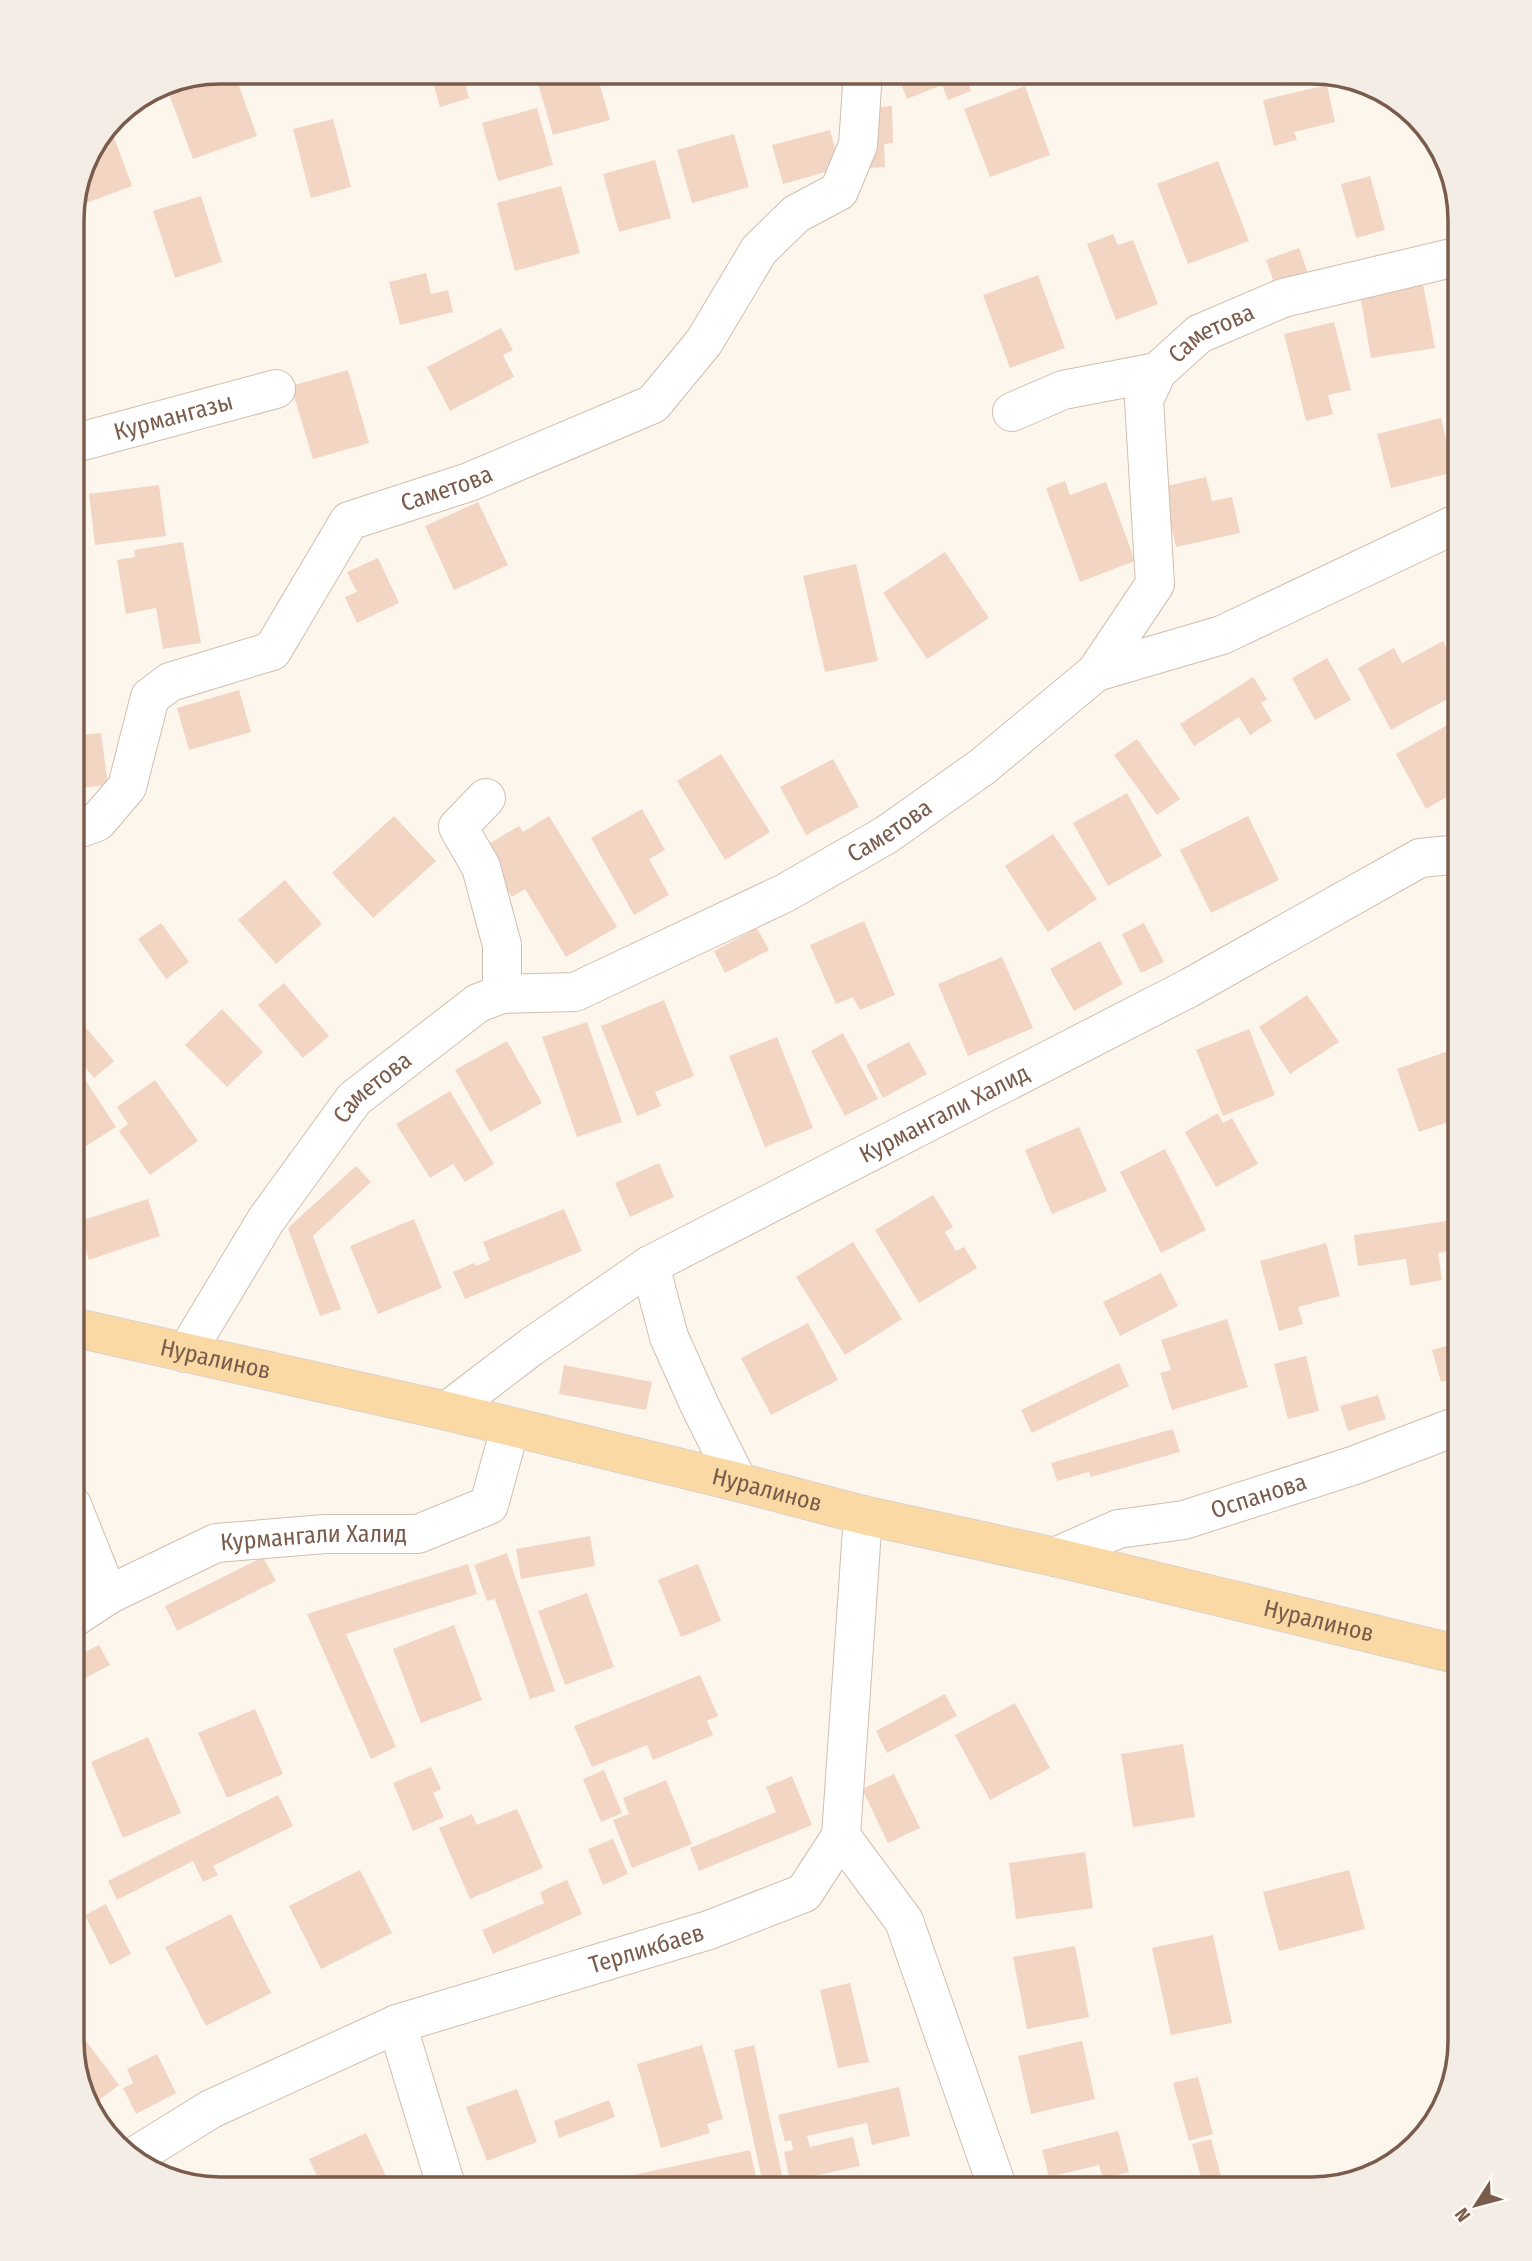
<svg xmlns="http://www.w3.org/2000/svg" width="1532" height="2261" font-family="'Fira Sans Condensed',sans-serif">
	<rect width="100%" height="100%" fill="#fdf6ec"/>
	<g fill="#f3d5c3">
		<polygon points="220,72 234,72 257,136 193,159 165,83"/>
		<polygon points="312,72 343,72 343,73 314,80"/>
		<polygon points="430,72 462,72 469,98 440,107"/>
		<polygon points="566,72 596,72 610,120 553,135 537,80"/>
		<polygon points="721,72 750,72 730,85"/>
		<polygon points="923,72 964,72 971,91 948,100 942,85 907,99 900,81"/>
		<polygon points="1327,85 1335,122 1294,132 1297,140 1274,146 1263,100"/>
		<polygon points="1025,86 1050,155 990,177 964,109"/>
		<polygon points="892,106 893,143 884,144 885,167 869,168 866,108"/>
		<polygon points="537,108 553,165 498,181 482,123"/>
		<polygon points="333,119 351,187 311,198 293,129"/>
		<polygon points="109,124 132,186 73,208 83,163"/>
		<polygon points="830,130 840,168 783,184 772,145"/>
		<polygon points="734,134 749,187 692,203 677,150"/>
		<polygon points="655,160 671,218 619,232 603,174"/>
		<polygon points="1218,161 1249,241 1188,264 1157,184"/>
		<polygon points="1370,176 1385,230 1356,238 1341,184"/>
		<polygon points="561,186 580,253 515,271 497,203"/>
		<polygon points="201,196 222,262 175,278 153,211"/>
		<polygon points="1113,234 1118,245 1133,240 1158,304 1116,320 1087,244"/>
		<polygon points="1299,248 1308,273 1275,285 1266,260"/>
		<polygon points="426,273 431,294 448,290 453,312 400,325 389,282"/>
		<polygon points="1038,275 1065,348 1010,368 983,295"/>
		<polygon points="1423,284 1435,348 1371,358 1360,295"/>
		<polygon points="1334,322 1351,390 1328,395 1333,414 1306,421 1284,334"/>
		<polygon points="501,328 513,350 503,355 514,377 450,411 427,367"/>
		<polygon points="348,370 369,443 313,459 291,386"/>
		<polygon points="1441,418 1454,472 1391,488 1377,434"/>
		<polygon points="1206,477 1212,501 1232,497 1240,533 1176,547 1162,487"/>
		<polygon points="1065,481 1070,495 1106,482 1135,561 1080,582 1046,488"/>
		<polygon points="159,485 166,536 95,545 89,494"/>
		<polygon points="478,502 508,565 454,590 425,526"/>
		<polygon points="183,542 201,643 163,649 156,608 126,614 117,560 135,557 134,550"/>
		<polygon points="945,552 989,618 927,659 883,593"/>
		<polygon points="378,558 399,603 357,623 345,597 357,592 347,572"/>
		<polygon points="856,564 878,661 825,672 803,576"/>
		<polygon points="72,587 80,629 72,631"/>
		<polygon points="1443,641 1460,674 1460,692 1391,730 1358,668 1394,648 1402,663"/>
		<polygon points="1327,658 1351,700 1315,720 1292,678"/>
		<polygon points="1253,677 1267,699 1261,703 1272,721 1250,735 1239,717 1194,746 1180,724"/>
		<polygon points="239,690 251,732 189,750 177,708"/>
		<polygon points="1460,718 1460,789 1426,809 1396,754"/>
		<polygon points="101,733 108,785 72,789 72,736"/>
		<polygon points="1137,739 1180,799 1157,815 1114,755"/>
		<polygon points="721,754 770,832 725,860 677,781"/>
		<polygon points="833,759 859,807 806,835 780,787"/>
		<polygon points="1127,793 1162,856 1108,886 1073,823"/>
		<polygon points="642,809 665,850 649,859 669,895 634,915 591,838"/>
		<polygon points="394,816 436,861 373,918 332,873"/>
		<polygon points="549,816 617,927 566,957 525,889 512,897 482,848 519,826 523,832"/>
		<polygon points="1248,816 1279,880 1211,913 1180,850"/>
		<polygon points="1053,834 1097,899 1048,932 1005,866"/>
		<polygon points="285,880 322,924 276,964 238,920"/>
		<polygon points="864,921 895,995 860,1010 853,997 836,1004 810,945"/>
		<polygon points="161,923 189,962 166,979 138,939"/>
		<polygon points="1144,923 1164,962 1141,973 1122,934"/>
		<polygon points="757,928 769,950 725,973 714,951"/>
		<polygon points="1100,941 1123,984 1074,1011 1050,969"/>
		<polygon points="1002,957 1033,1028 968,1056 938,984"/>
		<polygon points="284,983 329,1036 303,1058 258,1005"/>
		<polygon points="1307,995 1339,1042 1290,1074 1259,1027"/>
		<polygon points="664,1000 694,1076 655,1092 661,1106 637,1116 601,1026"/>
		<polygon points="222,1009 263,1052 227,1087 185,1045"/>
		<polygon points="587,1022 622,1122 577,1137 542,1037"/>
		<polygon points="82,1023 114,1061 94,1078 72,1051 72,1032"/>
		<polygon points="1249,1029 1275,1095 1223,1116 1196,1050"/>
		<polygon points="843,1033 878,1099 845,1116 811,1051"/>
		<polygon points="777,1037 813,1128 765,1147 729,1056"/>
		<polygon points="507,1041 542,1103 490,1132 455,1070"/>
		<polygon points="909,1042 927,1074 883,1098 866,1065"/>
		<polygon points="1460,1047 1460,1118 1419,1132 1397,1069"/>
		<polygon points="80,1072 116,1127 72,1155 72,1077"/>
		<polygon points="155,1080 198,1141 150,1175 119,1131 128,1124 117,1107"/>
		<polygon points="450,1091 494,1164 465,1182 453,1164 430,1178 396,1124"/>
		<polygon points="1218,1113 1223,1123 1232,1118 1258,1164 1216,1187 1185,1132"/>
		<polygon points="1079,1127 1107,1191 1052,1214 1025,1150"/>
		<polygon points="1165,1149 1206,1230 1161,1253 1120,1172"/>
		<polygon points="659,1163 674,1197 630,1217 615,1183"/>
		<polygon points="356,1166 371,1182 313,1236 341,1309 320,1316 288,1228"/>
		<polygon points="933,1195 953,1227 945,1232 956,1251 964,1247 977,1268 919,1303 875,1230"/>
		<polygon points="148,1199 160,1236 89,1260 77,1222"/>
		<polygon points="564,1209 582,1251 465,1299 453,1272 474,1263 476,1266 490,1260 483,1242"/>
		<polygon points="414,1219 442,1288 378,1314 350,1246"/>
		<polygon points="1460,1219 1460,1259 1453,1260 1452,1251 1438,1253 1442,1280 1410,1286 1406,1259 1358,1266 1354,1235"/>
		<polygon points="853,1242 902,1319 845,1355 796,1277"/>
		<polygon points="1326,1243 1340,1296 1298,1307 1303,1324 1279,1331 1260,1261"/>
		<polygon points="1161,1273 1178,1306 1120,1336 1103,1302"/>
		<polygon points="1227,1319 1248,1387 1172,1410 1160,1373 1171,1370 1161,1340"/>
		<polygon points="808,1323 838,1380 771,1415 741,1358"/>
		<polygon points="1460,1342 1460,1377 1441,1382 1432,1350"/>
		<polygon points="1306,1356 1319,1411 1288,1419 1274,1364"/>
		<polygon points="1119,1363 1129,1386 1032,1433 1021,1410"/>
		<polygon points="564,1365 652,1382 646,1410 559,1394"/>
		<polygon points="1378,1395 1386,1419 1348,1431 1340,1406"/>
		<polygon points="1173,1429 1180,1452 1091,1477 1089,1472 1057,1481 1051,1463"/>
		<polygon points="590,1536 595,1566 521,1579 516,1549"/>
		<polygon points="507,1553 555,1691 530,1699 495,1599 487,1601 474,1565"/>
		<polygon points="263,1557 276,1581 177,1631 165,1606"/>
		<polygon points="468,1564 477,1594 346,1634 396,1747 371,1759 307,1614"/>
		<polygon points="698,1564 721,1621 681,1637 658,1580"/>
		<polygon points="587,1593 614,1667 565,1685 538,1611"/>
		<polygon points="454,1625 482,1700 421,1723 393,1649"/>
		<polygon points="99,1645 110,1665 72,1685 72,1659"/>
		<polygon points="700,1675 718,1716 707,1721 713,1735 653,1760 647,1745 592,1767 574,1726"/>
		<polygon points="945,1694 957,1716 887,1753 876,1731"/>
		<polygon points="1015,1703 1050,1768 990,1800 955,1735"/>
		<polygon points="255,1709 283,1774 227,1798 198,1733"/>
		<polygon points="148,1737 181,1813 123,1838 91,1762"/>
		<polygon points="1183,1744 1195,1817 1133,1827 1121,1754"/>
		<polygon points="431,1767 441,1789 433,1793 444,1817 413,1831 393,1783"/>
		<polygon points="604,1770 622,1813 601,1822 583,1779"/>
		<polygon points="894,1774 920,1828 888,1843 862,1789"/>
		<polygon points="792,1776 812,1825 699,1871 690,1848 776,1812 766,1787"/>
		<polygon points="666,1780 692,1844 632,1868 613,1820 629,1814 623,1798"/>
		<polygon points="278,1795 293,1826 213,1866 218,1875 203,1882 193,1861 117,1900 108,1881"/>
		<polygon points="517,1809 543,1868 470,1899 439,1828 472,1814 477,1825"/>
		<polygon points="613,1839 628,1874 603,1885 588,1849"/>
		<polygon points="1085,1852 1093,1908 1016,1919 1009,1863"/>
		<polygon points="360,1870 392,1933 321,1969 289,1906"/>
		<polygon points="1349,1870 1365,1929 1279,1951 1263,1892"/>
		<polygon points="567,1880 582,1914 493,1954 482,1930 544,1903 540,1892"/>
		<polygon points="106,1904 131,1954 110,1965 85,1915"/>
		<polygon points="231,1914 271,1993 206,2026 165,1947"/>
		<polygon points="1213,1935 1232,2023 1171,2035 1152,1948"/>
		<polygon points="1075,1946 1089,2017 1027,2029 1013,1957"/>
		<polygon points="850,1983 869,2062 838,2068 820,1990"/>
		<polygon points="83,2037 119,2085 90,2107 73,2045"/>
		<polygon points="1082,2041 1095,2099 1031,2114 1018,2056"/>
		<polygon points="702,2045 723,2119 707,2124 710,2133 661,2148 637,2064"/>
		<polygon points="754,2045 785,2189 764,2189 734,2050"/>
		<polygon points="157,2054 176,2093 136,2114 123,2088 133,2083 127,2069"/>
		<polygon points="1198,2077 1213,2134 1189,2141 1173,2083"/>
		<polygon points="899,2087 910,2136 872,2145 867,2123 807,2136 810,2147 853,2137 860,2166 790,2181 784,2152 793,2150 791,2140 785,2142 778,2115"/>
		<polygon points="517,2089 537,2142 487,2161 466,2107"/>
		<polygon points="609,2100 615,2117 559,2138 554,2121"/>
		<polygon points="1118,2131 1129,2172 1103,2179 1099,2165 1049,2177 1042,2150"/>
		<polygon points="366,2133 392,2189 323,2189 309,2159"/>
		<polygon points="1211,2139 1224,2187 1204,2189 1192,2144"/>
		<polygon points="750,2150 758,2185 740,2189 627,2189 624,2177"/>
		<polygon points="574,2176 578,2189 539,2189"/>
		<polygon points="1311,2178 1312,2189 1267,2189 1267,2188"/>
	</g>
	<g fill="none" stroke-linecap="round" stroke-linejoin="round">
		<defs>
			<g id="minor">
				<polyline points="1012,412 1063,390 1157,372"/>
				<path id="s1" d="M 72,444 L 276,389"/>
				<polyline points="1096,672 1222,635 1460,522"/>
				<polyline points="486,798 458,827 481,867 502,945 502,994"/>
				<path id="s2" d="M 72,831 L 97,822 L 127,787 L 150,697 L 170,682 L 272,651 L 349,521 L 469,482 L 653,404 L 704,342 L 759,250 L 796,214 L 839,191 L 858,145 L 863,72"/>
				<polyline points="650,1265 669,1337 700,1406 738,1482"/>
				<path id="s3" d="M 186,1353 L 266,1220 L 354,1099 L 478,1003 L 502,994 L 575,992 L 785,893 L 886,835 L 982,767 L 1096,672 L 1155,584 L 1144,400 L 1157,372 L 1199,334 L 1283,298 L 1460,256"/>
				<path id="s4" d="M 447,1411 L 531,1347 L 650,1265 L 1189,988 L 1420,858 L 1460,854"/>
				<polyline points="72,1505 108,1595"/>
				<path id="s5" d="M 1055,1557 L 1118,1529 L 1184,1520 L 1355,1465 L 1460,1425"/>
				<path id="s6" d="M 72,1619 L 108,1595 L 216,1543 L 325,1534 L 418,1534 L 489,1505 L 510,1428"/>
				<polyline points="841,1836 904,1921 998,2189"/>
				<polyline points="397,2024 447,2189"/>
				<path id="s7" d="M 132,2158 L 211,2109 L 397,2024 L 709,1930 L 804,1893 L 841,1836 L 863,1515"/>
			</g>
			<g id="major">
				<path id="s8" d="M 72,1327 L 447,1411 L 738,1482 L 863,1515 L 1055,1557 L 1460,1655"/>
			</g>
		</defs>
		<use href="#minor" stroke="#d1beb0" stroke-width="40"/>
		<use href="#major" stroke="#dad1cd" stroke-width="40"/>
		<use href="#minor" stroke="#fff" stroke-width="38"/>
		<use href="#major" stroke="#fbd9a5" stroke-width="38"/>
	</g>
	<g text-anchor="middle" stroke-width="7" stroke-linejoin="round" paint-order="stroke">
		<g font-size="24" fill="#7a5c4d" stroke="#fffaf3">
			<text dy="8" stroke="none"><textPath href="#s3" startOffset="1564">Саметова</textPath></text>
			<text dy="8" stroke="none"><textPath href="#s1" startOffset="105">Курмангазы</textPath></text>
			<text dy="8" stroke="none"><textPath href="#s2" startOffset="551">Саметова</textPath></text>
			<text dy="8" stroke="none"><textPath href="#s3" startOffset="914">Саметова</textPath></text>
			<text dy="8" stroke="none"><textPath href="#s3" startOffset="326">Саметова</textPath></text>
			<text dy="8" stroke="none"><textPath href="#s4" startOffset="581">Курмангали Халид</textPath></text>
			<text dy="8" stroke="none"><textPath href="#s8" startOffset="147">Нуралинов</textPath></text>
			<text dy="8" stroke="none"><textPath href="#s8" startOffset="714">Нуралинов</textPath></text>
			<text dy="8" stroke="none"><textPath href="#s5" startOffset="214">Оспанова</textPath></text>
			<text dy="8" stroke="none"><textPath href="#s6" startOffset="261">Курмангали Халид</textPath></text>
			<text dy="8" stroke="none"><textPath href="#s8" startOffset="1281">Нуралинов</textPath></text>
			<text dy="8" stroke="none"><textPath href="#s7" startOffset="558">Терликбаев</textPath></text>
		</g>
	</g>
	<path d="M0 0H1532V2261H0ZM220 84H1312A136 136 0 0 1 1448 220V2041A136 136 0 0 1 1312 2177H220A136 136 0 0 1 84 2041V220A136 136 0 0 1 220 84Z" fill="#f4ede6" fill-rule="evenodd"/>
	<path fill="none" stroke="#7a5c4d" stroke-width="3.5" d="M220 84H1312A136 136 0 0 1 1448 220V2041A136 136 0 0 1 1312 2177H220A136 136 0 0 1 84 2041V220A136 136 0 0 1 220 84Z"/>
	<g transform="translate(1476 2205) rotate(234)" stroke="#fffaf3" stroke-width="5" paint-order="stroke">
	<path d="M0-5L12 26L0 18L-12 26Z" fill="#7a5c4d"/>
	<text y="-10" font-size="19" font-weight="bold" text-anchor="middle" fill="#7a5c4d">N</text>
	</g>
</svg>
